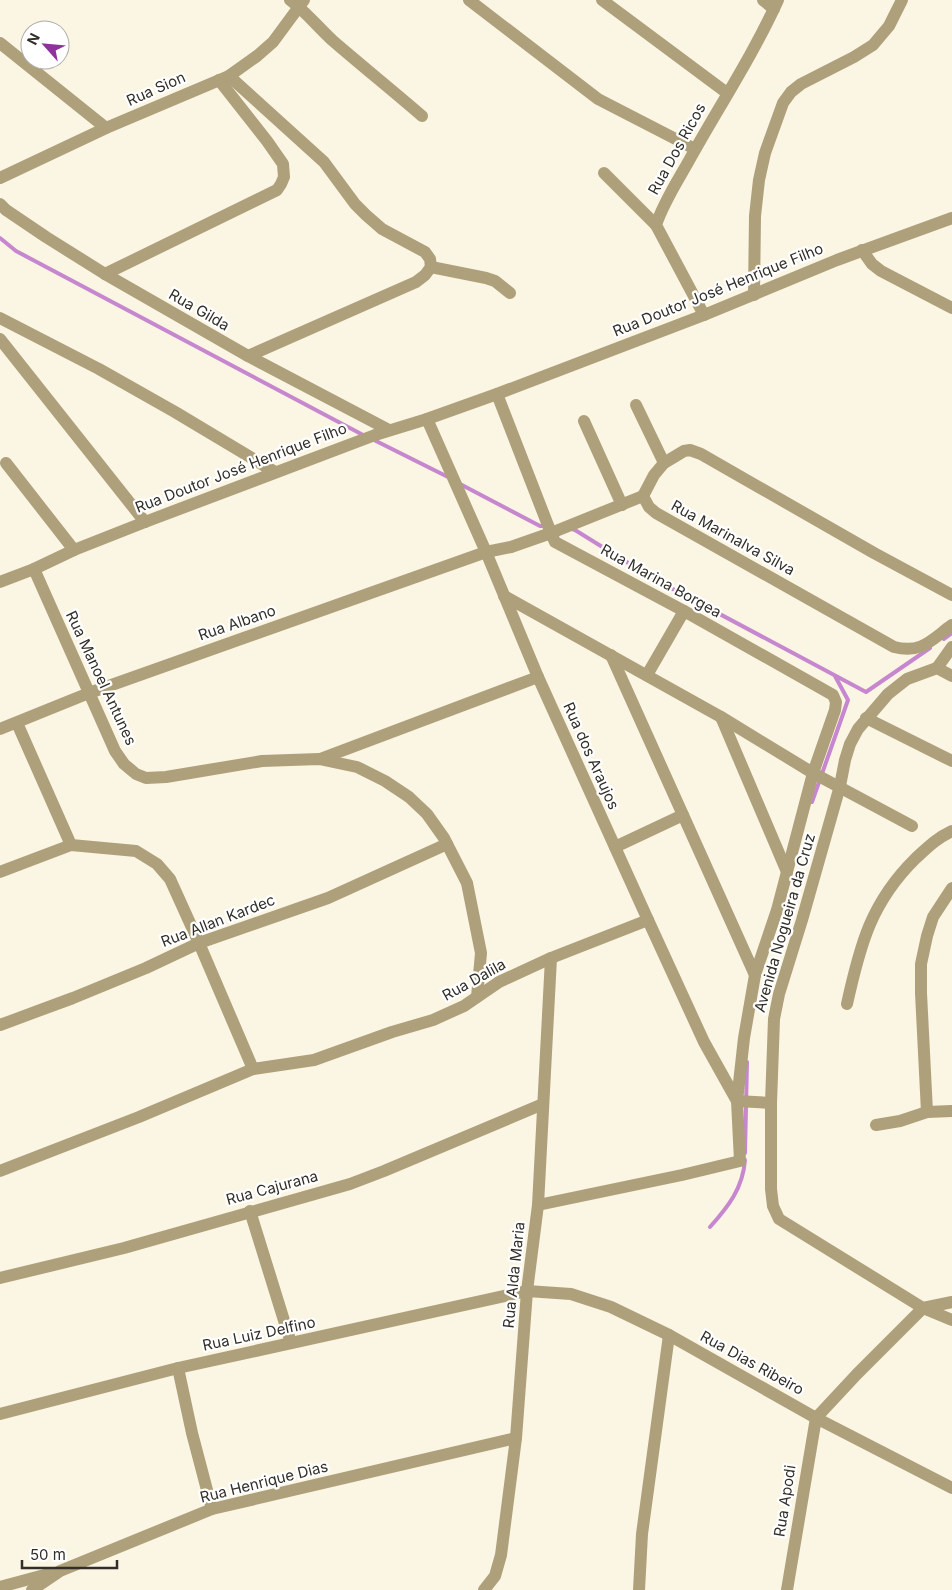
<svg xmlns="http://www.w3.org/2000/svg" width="952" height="1590" font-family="Inter,sans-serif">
	<rect width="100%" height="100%" fill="#fbf5e4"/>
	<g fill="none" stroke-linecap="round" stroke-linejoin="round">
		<g stroke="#c687cf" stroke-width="4">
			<polyline points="0,238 16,251 365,436"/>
			<polyline points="374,440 450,478"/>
			<polyline points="460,484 540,526 546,526"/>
			<polyline points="572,529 575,530 654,579 866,692 930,648"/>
			<polyline points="944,639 952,633"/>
			<polyline points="812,802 848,700 835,676"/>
			<polyline points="745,1153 747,1062"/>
			<path d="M 710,1227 C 728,1207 743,1188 745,1160"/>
		</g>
		<g stroke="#aea07a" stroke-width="12">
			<path d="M 290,0 C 305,11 318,27 332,40 C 362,66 392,90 422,116"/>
			<polyline points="469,0 598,99 695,149"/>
			<polyline points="602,0 727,93"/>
			<polyline points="763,0 774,9"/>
			<polyline points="0,43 106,128"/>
			<polyline points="229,76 324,162 355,204 366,215 382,229 425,252 430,259 431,267"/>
			<polyline points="604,173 656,225"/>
			<polyline points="0,178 106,128 229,76 257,56 273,42 304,0"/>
			<polyline points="0,204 6,210 46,237 105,274 248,356 389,430"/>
			<polyline points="862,250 872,264 881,271 952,308"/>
			<polyline points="431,267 486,278 495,281 510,293"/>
			<polyline points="105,274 277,190 281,184 284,177 283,164 267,141 219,80"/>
			<polyline points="754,295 755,216 759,180 765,153 783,103 791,92 801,84 854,57 873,45 889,26 902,0"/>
			<path d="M 704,315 L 656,225 C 664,201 679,179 691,157 C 720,105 753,55 778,0"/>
			<polyline points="0,318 99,369 175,412 275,472"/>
			<polyline points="0,339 145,522"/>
			<polyline points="248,356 416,282 425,275 431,267"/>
			<polyline points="497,394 551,533 643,496"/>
			<polyline points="636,405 664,463"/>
			<polyline points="427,419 486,552 538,677 648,920 704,1042 737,1101 771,1103"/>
			<polyline points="584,421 622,505"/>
			<polyline points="6,463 74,550"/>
			<polyline points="34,569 115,751 124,764 136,774 146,778 166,777 262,761 319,759 357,767 385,781 409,797 427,814 444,838 467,883 481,953 477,997"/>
			<polyline points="0,582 34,569 74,550 145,522 375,435 427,419 497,394 704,315 837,260 952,218"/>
			<path d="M 952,595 L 874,553 L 701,454 L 690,450 L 684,451 L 664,463 L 654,475 L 643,496 L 649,507 L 656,513 L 894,647 C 922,654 931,640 952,625"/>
			<polyline points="504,596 721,717 813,773 912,826"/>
			<polyline points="611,655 755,975"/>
			<polyline points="937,668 952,647"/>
			<polyline points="647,675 684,611"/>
			<polyline points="952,676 937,668 907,679 888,694 858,729 850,744 845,760 840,786 802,920 779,994 774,1019 771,1103 771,1189 773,1206 779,1219 923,1308 952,1320"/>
			<polyline points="721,717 787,872"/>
			<polyline points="866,718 952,761"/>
			<polyline points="17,723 71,845"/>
			<polyline points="0,729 89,693 486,552 511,547 551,533 555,542 684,611 833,695 836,702 835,710 813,773 777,910 755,975 744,1038 737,1101 740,1161 682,1175 538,1205"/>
			<polyline points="320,759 538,677"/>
			<polyline points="615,847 683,815"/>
			<polyline points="0,872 71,845 136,851 157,864 170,879 199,943 253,1069"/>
			<path d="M 847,1004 C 860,945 871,902 916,858 C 928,847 937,838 952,831"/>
			<polyline points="0,1025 73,998 146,968 199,943 328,898 447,844"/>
			<polyline points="927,1112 921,993 921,964 927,936 933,917 952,888"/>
			<polyline points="876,1125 900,1121 927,1112 952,1111"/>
			<polyline points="0,1171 139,1117 253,1069 314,1060 392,1032 433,1020 464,1006 499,982 551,958 648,920"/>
			<polyline points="250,1211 291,1343"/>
			<polyline points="0,1278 124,1248 350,1184 384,1171 543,1104"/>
			<polyline points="178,1368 192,1433 212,1509"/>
			<polyline points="0,1414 178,1368 527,1291 571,1294 611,1307 669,1335 816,1418 952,1488"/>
			<polyline points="0,1587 48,1574"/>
			<polyline points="32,1590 60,1571 212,1509 516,1438"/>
			<polyline points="484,1590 495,1576 501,1555 516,1438 527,1291 538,1205 551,958"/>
			<polyline points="639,1590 642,1534 669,1335"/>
			<polyline points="787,1590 816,1418 857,1374 923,1308 952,1302"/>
		</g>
	</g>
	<g text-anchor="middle" stroke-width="4.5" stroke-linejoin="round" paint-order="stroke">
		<g font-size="15" fill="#312f28" stroke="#fff">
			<text transform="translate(156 89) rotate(-24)" y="5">Rua Sion</text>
			<text transform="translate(677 149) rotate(-61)" y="5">Rua Dos Ricos</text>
			<text transform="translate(718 290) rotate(-22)" y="5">Rua Doutor José Henrique Filho</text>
			<text transform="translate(199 310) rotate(30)" y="5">Rua Gilda</text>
			<text transform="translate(241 468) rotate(-21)" y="5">Rua Doutor José Henrique Filho</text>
			<text transform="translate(733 538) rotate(29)" y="5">Rua Marinalva Silva</text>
			<text transform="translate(661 581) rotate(29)" y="5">Rua Marina Borgea</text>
			<text transform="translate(237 623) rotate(-19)" y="5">Rua Albano</text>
			<text transform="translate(101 678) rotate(65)" y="5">Rua Manoel Antunes</text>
			<text transform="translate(591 756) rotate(66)" y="5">Rua dos Araujos</text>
			<text transform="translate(218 921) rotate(-21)" y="5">Rua Allan Kardec</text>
			<text transform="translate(785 923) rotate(-74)" y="5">Avenida Nogueira da Cruz</text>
			<text transform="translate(474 980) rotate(-29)" y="5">Rua Dalila</text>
			<text transform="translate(272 1188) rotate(-15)" y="5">Rua Cajurana</text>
			<text transform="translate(514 1275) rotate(-84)" y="5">Rua Alda Maria</text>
			<text transform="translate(259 1334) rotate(-12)" y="5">Rua Luiz Delfino</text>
			<text transform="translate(752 1363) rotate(29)" y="5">Rua Dias Ribeiro</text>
			<text transform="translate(264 1482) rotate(-14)" y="5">Rua Henrique Dias</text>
			<text transform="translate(785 1501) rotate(-81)" y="5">Rua Apodi</text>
		</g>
	</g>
	<g transform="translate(45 45) rotate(297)"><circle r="24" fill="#ffffff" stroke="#adaca9"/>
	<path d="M0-4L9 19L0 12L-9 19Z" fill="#8e329c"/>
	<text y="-8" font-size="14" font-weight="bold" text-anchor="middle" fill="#312f28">N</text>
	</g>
	<path d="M22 1560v8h95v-8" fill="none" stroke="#312f28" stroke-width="2.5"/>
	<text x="30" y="1560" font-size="15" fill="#312f28" stroke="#ffffff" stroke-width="4" paint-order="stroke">50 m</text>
</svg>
